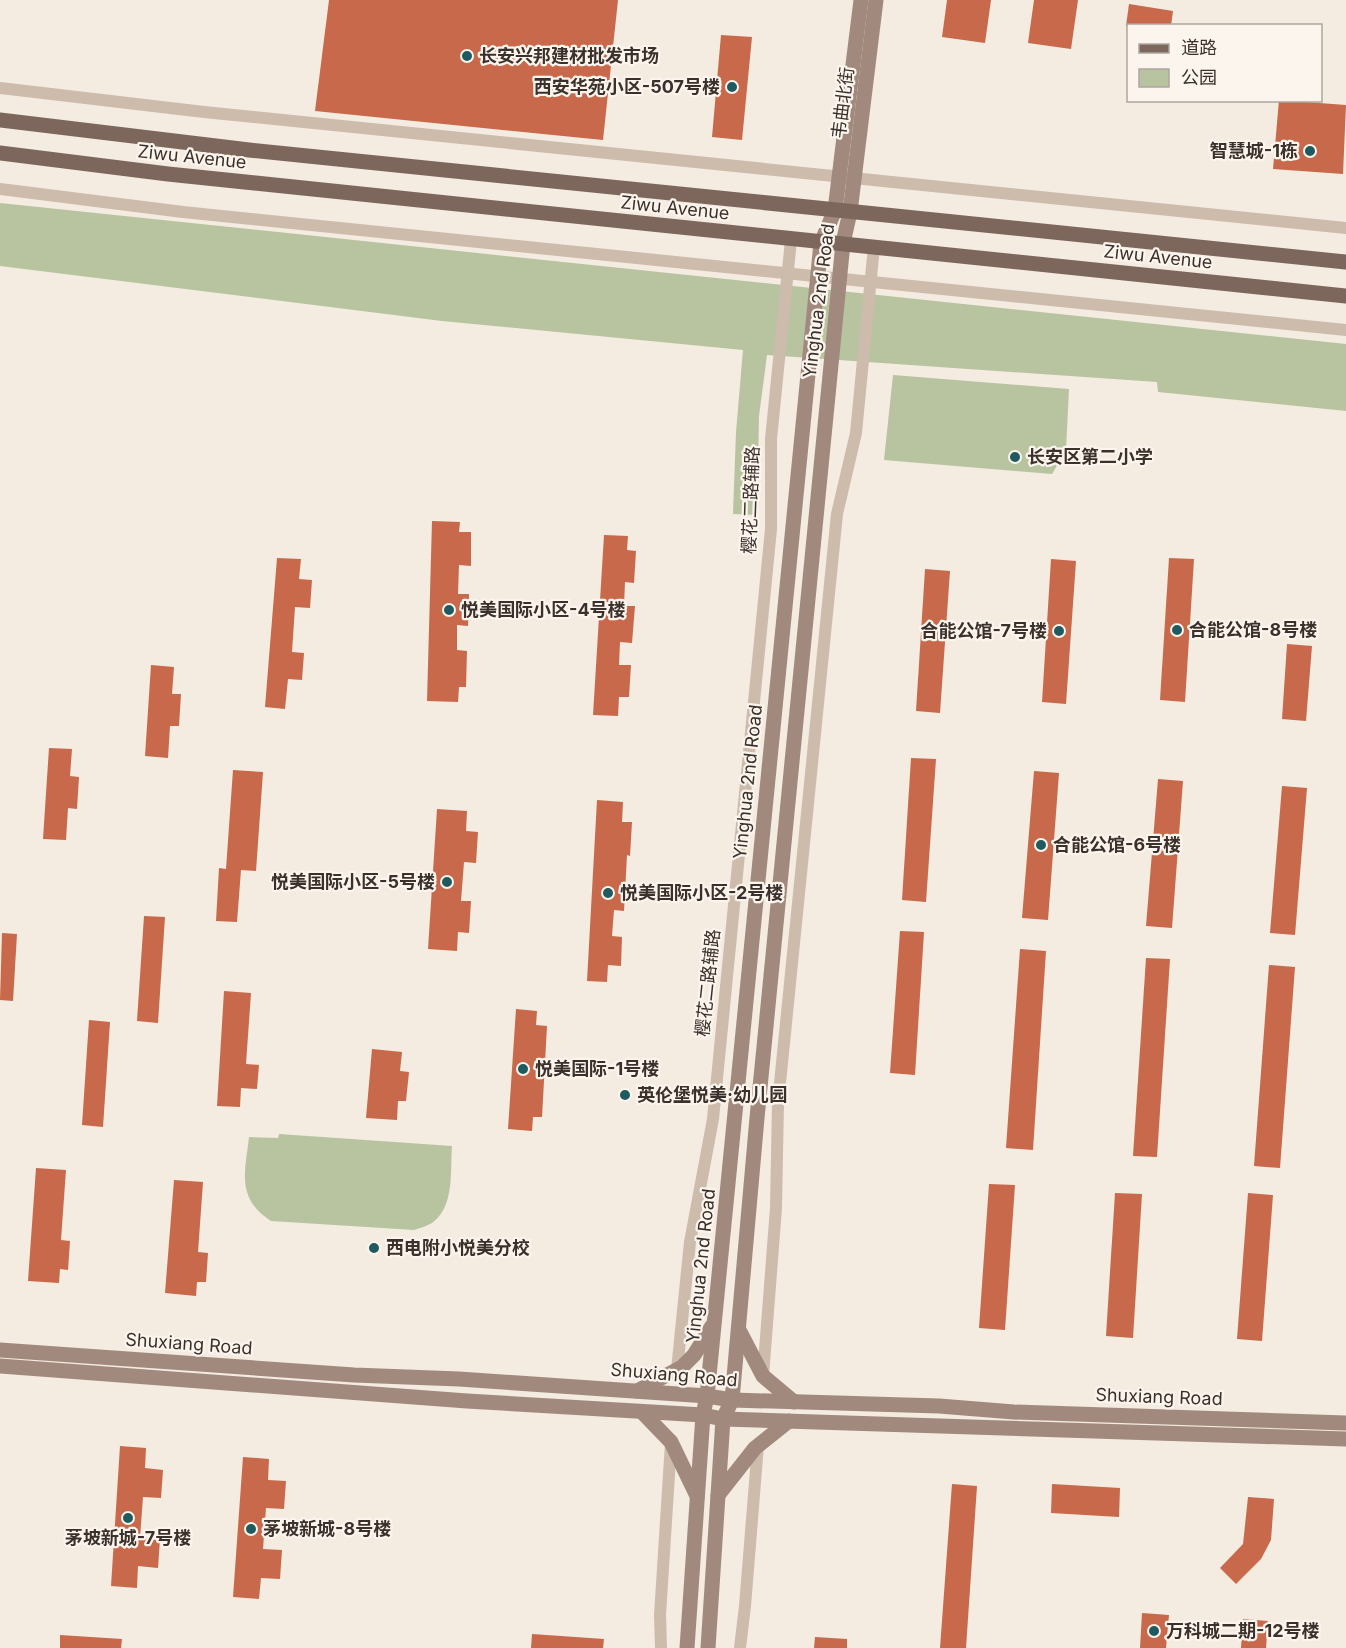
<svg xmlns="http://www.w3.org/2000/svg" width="1346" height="1648" font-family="Inter,'Noto Sans SC',sans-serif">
	<rect width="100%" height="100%" fill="#f4ebe1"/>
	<g fill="#b8c4a0">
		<polygon points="0,203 1346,344 1346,411 1158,392 1157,382 767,355 759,416 757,515 733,514 736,432 743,350 442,321 0,266"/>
		<polygon points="893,375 1069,389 1066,450 1052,474 884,460"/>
		<path d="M 279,1134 L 452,1146 C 450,1171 455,1207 432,1223 C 427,1226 420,1228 414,1230 L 271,1221 C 236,1198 245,1173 249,1137 L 278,1138 Z"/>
	</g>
	<g fill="#c8694b">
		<polygon points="329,0 618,0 603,140 315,111"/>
		<polygon points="947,0 991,0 985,43 942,37"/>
		<polygon points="1034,0 1078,0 1071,49 1028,43"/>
		<polygon points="1129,4 1173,11 1171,26 1126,26"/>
		<polygon points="721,35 752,37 742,140 712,137"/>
		<polygon points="1279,100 1346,105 1343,174 1273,169"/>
		<polygon points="432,521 460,522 459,532 471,532 471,566 459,565 458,594 469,594 468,626 457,625 457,650 467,651 466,687 459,687 458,702 427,701"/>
		<polygon points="604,535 628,536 627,550 636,551 634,583 625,582 624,606 635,606 632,643 620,642 619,665 631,665 629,697 619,697 618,716 593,715"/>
		<polygon points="277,558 301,559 299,579 312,580 310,608 295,607 292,652 304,653 302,680 288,679 285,709 265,707"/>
		<polygon points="1169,558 1194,559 1185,702 1160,700"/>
		<polygon points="1051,559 1076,561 1066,704 1042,702"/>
		<polygon points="925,569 950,571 940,713 916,711"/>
		<polygon points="1287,644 1312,646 1306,721 1282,719"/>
		<polygon points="151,665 174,667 172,694 181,694 179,726 170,726 168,758 145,756"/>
		<polygon points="49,748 72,749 70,776 79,777 77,809 68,808 66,840 43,839"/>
		<polygon points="911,758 936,759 926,902 902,900"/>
		<polygon points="233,770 263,772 256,871 241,870 237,922 216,921 219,868 226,869"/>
		<polygon points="1034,771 1059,773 1048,920 1022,918"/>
		<polygon points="1158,779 1183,781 1172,928 1146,926"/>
		<polygon points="1282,786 1307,788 1295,935 1270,933"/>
		<polygon points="597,800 623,802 622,822 632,822 630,856 627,855 624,911 614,910 612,936 622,937 621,966 608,965 607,982 587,981"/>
		<polygon points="437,809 467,811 466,831 478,832 476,863 464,862 461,901 471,901 469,933 458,932 457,951 428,949"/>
		<polygon points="144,916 165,917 158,1023 137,1021"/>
		<polygon points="900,931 924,932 915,1075 890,1073"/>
		<polygon points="2,933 17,934 13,1001 0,1000"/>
		<polygon points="1020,949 1046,951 1033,1150 1006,1148"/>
		<polygon points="1146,958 1170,959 1157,1157 1133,1156"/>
		<polygon points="1269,965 1295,967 1280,1168 1254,1166"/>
		<polygon points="224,991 251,993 246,1064 259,1065 257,1089 241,1088 240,1107 217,1106"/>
		<polygon points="516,1009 537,1011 536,1025 547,1026 542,1117 533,1117 532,1131 508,1129"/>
		<polygon points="89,1020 110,1022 103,1127 82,1125"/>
		<polygon points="372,1049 402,1052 400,1071 409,1072 406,1101 398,1101 397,1120 366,1118"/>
		<polygon points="36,1168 66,1170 61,1240 70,1241 68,1270 60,1269 59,1283 28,1281"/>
		<polygon points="174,1180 203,1182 198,1252 208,1253 206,1282 197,1282 196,1296 165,1293"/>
		<polygon points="989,1184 1015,1185 1005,1330 979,1328"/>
		<polygon points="1115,1193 1142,1194 1133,1338 1106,1336"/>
		<polygon points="1248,1193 1273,1195 1262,1341 1237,1339"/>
		<polygon points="120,1446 146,1448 145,1468 163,1470 161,1498 143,1497 140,1538 160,1539 158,1568 138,1566 137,1588 111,1586"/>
		<polygon points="243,1457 269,1459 268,1480 286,1481 284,1509 266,1508 263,1549 282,1550 280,1579 261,1578 259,1599 233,1597"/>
		<polygon points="952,1484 977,1486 966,1648 940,1648"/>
		<polygon points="1052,1484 1120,1488 1119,1517 1051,1513"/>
		<polygon points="1248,1497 1274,1499 1271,1540 1261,1559 1236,1584 1220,1568 1243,1544"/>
		<polygon points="1142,1613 1169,1615 1166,1648 1140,1648"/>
		<polygon points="1243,1619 1268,1621 1266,1648 1241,1648"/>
		<polygon points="532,1634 604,1639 603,1648 531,1648"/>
		<polygon points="60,1635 122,1639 121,1648 60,1648"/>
		<polygon points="815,1637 847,1639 847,1648 814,1648"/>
	</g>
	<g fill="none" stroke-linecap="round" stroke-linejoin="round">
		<g stroke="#cdbbac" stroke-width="12">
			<polyline points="0,88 204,112 1346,228"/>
			<polyline points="0,189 183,212 1346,330"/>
			<polyline points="677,1370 690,1242 713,1119 771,529 771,439 791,240"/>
			<polyline points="763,1376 776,1208 778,1103 837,514 856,433 874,246"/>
			<polyline points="661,1648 660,1615 671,1443"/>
			<polyline points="740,1648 745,1606 758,1445"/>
		</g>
		<g stroke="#a18a7d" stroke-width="15">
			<polyline points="739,1330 763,1376 794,1402"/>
			<polyline points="0,1350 354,1375 459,1379 707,1396 732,1400 939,1406 1014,1412 1346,1423"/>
			<polyline points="0,1366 467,1401 703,1415 723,1419 1346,1439"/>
			<polyline points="637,1391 682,1367 694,1355 712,1326"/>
			<polyline points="642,1412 671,1442 697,1496"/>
			<polyline points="718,1495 755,1448 789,1421"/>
			<polyline points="687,1648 703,1415 707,1396 821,243 835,210 861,0"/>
			<polyline points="708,1648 723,1419 732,1400 757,1118 843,243 850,212 876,0"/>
		</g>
		<g stroke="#7d675c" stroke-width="15">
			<polyline points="0,120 249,150 1346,262"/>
			<polyline points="0,153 168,174 1346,296"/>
		</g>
	</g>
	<g fill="#1f5a5e" stroke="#fbf5ee" stroke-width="2">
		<circle cx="467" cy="56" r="6"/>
		<circle cx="732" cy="87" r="6"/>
		<circle cx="1310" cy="151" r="6"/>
		<circle cx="1015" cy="457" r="6"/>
		<circle cx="449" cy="610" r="6"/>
		<circle cx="1177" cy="630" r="6"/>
		<circle cx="1059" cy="631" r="6"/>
		<circle cx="1041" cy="845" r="6"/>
		<circle cx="447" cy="882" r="6"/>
		<circle cx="608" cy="893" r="6"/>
		<circle cx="523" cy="1069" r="6"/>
		<circle cx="625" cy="1095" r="6"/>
		<circle cx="374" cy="1248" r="6"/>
		<circle cx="128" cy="1518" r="6"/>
		<circle cx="251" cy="1529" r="6"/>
		<circle cx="1154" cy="1631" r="6"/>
	</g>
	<g text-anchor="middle" stroke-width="4.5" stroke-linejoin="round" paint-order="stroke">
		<g font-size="18" font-weight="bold" fill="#3b302b" stroke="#fbf5ee" text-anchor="start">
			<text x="479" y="62">长安兴邦建材批发市场</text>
			<text x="720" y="93" text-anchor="end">西安华苑小区-507号楼</text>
			<text x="1298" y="157" text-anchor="end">智慧城-1栋</text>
			<text x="1027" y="463">长安区第二小学</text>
			<text x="461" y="616">悦美国际小区-4号楼</text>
			<text x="1189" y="636">合能公馆-8号楼</text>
			<text x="1047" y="637" text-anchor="end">合能公馆-7号楼</text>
			<text x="1053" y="851">合能公馆-6号楼</text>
			<text x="435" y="888" text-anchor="end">悦美国际小区-5号楼</text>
			<text x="620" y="899">悦美国际小区-2号楼</text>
			<text x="535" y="1075">悦美国际-1号楼</text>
			<text x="637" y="1101">英伦堡悦美·幼儿园</text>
			<text x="386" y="1254">西电附小悦美分校</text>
			<text x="263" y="1535">茅坡新城-8号楼</text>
			<text x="128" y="1544" text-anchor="middle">茅坡新城-7号楼</text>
			<text x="1166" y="1637">万科城二期-12号楼</text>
		</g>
		<g font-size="18" fill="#3b302b" stroke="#fbf5ee">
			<text transform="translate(843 103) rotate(-83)" y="6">韦曲北街</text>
			<text transform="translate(192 157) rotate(6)" y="6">Ziwu Avenue</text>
			<text transform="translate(675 208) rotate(6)" y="6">Ziwu Avenue</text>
			<text transform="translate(1158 257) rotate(6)" y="6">Ziwu Avenue</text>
			<text transform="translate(819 301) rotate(-83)" y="6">Yinghua 2nd Road</text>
			<text transform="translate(751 500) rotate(-88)" y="6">樱花二路辅路</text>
			<text transform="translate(748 782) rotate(-84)" y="6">Yinghua 2nd Road</text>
			<text transform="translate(708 983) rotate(-84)" y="6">樱花二路辅路</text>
			<text transform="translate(701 1266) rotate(-84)" y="6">Yinghua 2nd Road</text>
			<text transform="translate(189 1344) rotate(4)" y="6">Shuxiang Road</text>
			<text transform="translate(674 1375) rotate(5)" y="6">Shuxiang Road</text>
			<text transform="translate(1159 1397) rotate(2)" y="6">Shuxiang Road</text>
		</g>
	</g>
	<rect x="1127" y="24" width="195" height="78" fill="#fbf5ee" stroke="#aea6a0" stroke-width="1.5"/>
	<rect x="1139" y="44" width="30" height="9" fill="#7d675c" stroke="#aea6a0" stroke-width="1.5"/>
	<text x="1181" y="54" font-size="18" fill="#3b302b">道路</text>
	<rect x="1139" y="69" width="30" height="18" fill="#b8c4a0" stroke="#aea6a0" stroke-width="1.5"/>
	<text x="1181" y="84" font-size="18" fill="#3b302b">公园</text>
</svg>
